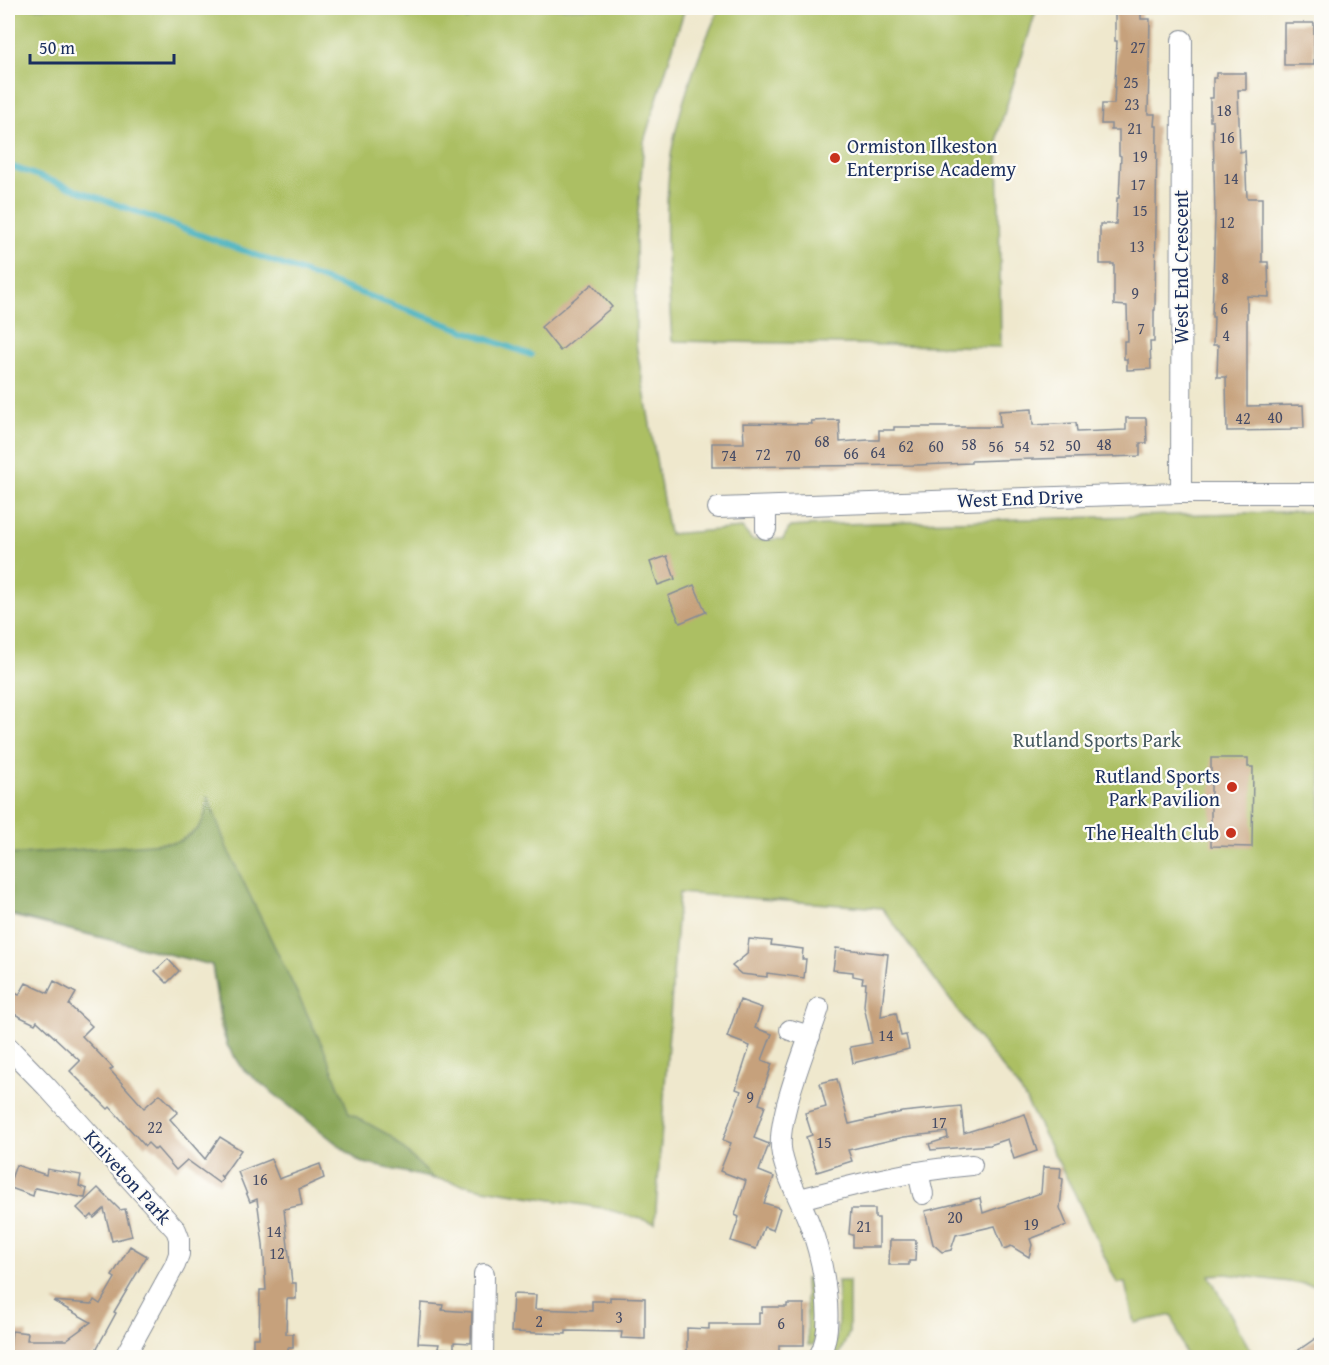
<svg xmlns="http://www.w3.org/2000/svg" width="1329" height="1365" font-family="'Gentium Book Plus',serif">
	<rect width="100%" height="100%" fill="#fdfcf7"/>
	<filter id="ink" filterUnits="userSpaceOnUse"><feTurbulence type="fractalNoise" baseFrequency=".0167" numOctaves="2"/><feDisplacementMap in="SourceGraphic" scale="12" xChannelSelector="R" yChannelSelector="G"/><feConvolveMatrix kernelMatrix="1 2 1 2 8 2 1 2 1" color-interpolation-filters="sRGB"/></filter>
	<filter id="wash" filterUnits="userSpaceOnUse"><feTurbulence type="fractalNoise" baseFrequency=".008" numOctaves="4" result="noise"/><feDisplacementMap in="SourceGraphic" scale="24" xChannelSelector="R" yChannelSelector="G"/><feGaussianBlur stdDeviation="1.35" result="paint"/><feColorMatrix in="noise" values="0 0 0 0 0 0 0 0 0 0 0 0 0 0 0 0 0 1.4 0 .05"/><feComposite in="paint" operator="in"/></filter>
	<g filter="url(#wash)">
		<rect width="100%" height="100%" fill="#efe8cd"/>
		<g fill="#acbf63" stroke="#647760" stroke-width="1.5">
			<polygon points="8,8 685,8 644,141 636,237 636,344 669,534 742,528 752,540 783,539 790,527 841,524 1321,511 1321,1286 1226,1274 1209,1275 1254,1357 1186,1357 1172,1315 1134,1323 1125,1283 1117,1283 1074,1192 1021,1091 973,1031 882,908 679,893 655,1223 602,1208 484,1189 360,1162 240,1066 227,1045 221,1027 212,965 8,915"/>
			<path d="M 720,8 L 1037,8 L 998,133 L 1001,347 L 672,341 C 668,277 661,196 675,134 C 685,91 701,47 720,8 Z"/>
			<polygon points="805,1279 814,1279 817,1309 814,1345 808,1345"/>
			<path d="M 837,1281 L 849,1281 L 849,1333 L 838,1357 L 830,1357 C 841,1333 838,1307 837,1281 Z"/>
		</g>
		<g fill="#89a659" stroke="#526a5c" stroke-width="1.5">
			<polygon points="456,8 481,8 467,20"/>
			<path d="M 208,796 L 227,848 L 325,1051 L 349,1113 L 389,1135 L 434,1179 L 360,1162 L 244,1070 L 227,1045 L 212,965 L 8,914 L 8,855 L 178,842 C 203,828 204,824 208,796 Z"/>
		</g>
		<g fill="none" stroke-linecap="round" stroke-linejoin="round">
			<polyline stroke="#3eadbb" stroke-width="6" points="8,165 531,355"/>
		</g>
		<g id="blocks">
			<g fill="#c6a17c">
				<polygon points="1115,8 1141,8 1141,19 1150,19 1148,114 1155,114 1154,126 1157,126 1155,310 1154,310 1154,342 1150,342 1151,369 1127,370 1127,359 1124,359 1124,341 1128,341 1127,306 1114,305 1114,264 1100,264 1100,224 1116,224 1117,198 1119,198 1121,156 1119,155 1119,130 1111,130 1111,124 1101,124 1102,104 1114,104 1117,41 1115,41"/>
				<rect x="1284" y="23" width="30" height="42"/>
				<polygon points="1216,73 1246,73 1246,90 1238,90 1240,152 1245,151 1247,198 1262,198 1262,262 1268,262 1269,297 1247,296 1247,406 1303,405 1304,428 1291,428 1291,430 1227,431 1226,377 1217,377 1218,345 1213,345 1214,317 1212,317 1215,217 1213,121 1210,121 1210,98 1213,98 1213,78 1216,78"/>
				<polygon points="592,284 612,307 560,351 541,327"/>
				<polygon points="1032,409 1033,425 1076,423 1077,432 1126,430 1126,418 1146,418 1147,443 1140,443 1140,456 1001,460 971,461 971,463 917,465 712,467 712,443 744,443 743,423 812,424 811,421 839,420 840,442 869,440 879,440 879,430 894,430 894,427 1000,427 999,411"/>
				<polygon points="667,556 675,579 658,585 650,562"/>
				<polygon points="694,585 706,612 680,623 668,596"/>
				<polygon points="1211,758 1248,758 1248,767 1253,767 1252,847 1211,846"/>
				<polygon points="749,939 772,941 771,945 803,949 802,959 806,959 804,978 767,973 767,977 741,974 732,966 747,954"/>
				<polygon points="836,948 888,954 881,1016 896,1013 901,1036 906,1035 909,1049 853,1063 850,1047 872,1043 864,1006 866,983 862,983 863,978 853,976 853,972 833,970"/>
				<polygon points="168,959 179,971 167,983 155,971"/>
				<polygon points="54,981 76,993 69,1005 92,1026 82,1036 113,1068 110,1070 144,1108 160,1094 178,1112 170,1119 205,1159 220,1137 241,1150 222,1177 220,1175 223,1179 219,1183 187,1160 176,1170 157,1148 155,1150 148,1143 145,1146 110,1107 108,1109 70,1071 80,1061 37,1021 35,1024 8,1011 8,1004 13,992 19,995 26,983 48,993"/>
				<polygon points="740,1000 762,1008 755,1028 772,1034 762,1060 772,1064 759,1104 765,1106 754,1138 769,1144 759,1171 774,1177 764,1203 780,1208 773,1230 764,1227 756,1249 731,1241 739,1217 735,1215 746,1181 720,1171 731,1143 723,1140 741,1091 736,1089 750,1046 727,1037"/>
				<polygon points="837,1079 849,1124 902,1112 961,1106 964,1133 1025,1114 1037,1151 1014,1159 1008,1139 990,1145 931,1150 929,1144 948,1138 947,1132 904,1137 848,1150 852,1161 817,1172 806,1137 812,1135 805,1113 826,1107 820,1083"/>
				<polygon points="271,1159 279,1179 320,1164 324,1178 299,1189 302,1205 284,1209 292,1283 296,1283 296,1299 287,1299 286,1334 293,1334 293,1348 288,1348 288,1358 253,1358 253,1338 259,1338 260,1290 266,1290 263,1244 257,1199 250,1202 238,1172"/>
				<polygon points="16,1165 46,1175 47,1169 81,1175 79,1186 87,1189 85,1198 35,1188 33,1196 8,1187"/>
				<polygon points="1043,1167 1061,1168 1060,1178 1063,1179 1060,1208 1067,1225 1030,1239 1032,1245 1029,1257 1011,1246 1004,1249 995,1226 956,1235 951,1250 942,1252 933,1244 925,1211 980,1198 983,1213 1041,1193"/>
				<polygon points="98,1188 120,1210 125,1209 132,1236 112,1241 104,1209 94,1218 92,1215 88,1219 77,1208"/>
				<polygon points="851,1209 875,1209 875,1218 879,1218 879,1247 853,1247 853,1235 849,1234"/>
				<polygon points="890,1240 916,1240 915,1261 909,1261 909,1265 889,1265"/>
				<polygon points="130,1246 147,1256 114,1312 116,1313 97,1348 99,1351 90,1358 9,1358 12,1331 28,1333 27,1340 66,1340 91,1322 53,1301 92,1304 94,1300 100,1304 115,1278 112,1276"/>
				<polygon points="513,1294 536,1295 535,1309 592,1311 592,1301 610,1301 610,1297 645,1298 645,1339 621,1338 622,1332 566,1331 566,1334 511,1332"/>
				<polygon points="421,1303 443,1305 442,1310 472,1312 471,1343 454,1342 454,1349 438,1348 439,1344 418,1343"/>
				<polygon points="787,1304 804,1304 804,1345 779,1345 779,1358 687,1358 687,1328 709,1329 709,1324 759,1324 759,1313 762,1313 762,1307 787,1307"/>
				<polygon points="1322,1334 1322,1358 1287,1358"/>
			</g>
		</g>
	</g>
	<g filter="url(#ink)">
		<use href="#blocks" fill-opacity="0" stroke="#858c96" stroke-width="1.5"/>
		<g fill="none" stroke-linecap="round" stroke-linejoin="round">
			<defs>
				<g id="street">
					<polyline points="1181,493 1182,40"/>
					<polyline points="766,507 766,529"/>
					<polyline points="718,508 1181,493 1322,493"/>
					<polyline points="790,1030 810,1036"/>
					<polyline points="8,1047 46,1086 176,1230 179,1238 179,1254 175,1265 124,1358"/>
					<polyline points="918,1172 923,1194"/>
					<path d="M 800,1199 C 857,1184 913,1170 972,1165"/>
					<polyline points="483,1358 484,1274"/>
					<path d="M 818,1358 C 838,1327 822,1257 810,1225 C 801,1200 784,1174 781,1148 C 778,1113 808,1043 819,1008"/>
				</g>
			</defs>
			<use href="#street" stroke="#858c96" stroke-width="22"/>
			<use href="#street" stroke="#fff" stroke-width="20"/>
		</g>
	</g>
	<g fill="#c8321e" stroke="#fdfcf7" stroke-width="2">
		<circle cx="835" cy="158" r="6"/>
		<circle cx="1232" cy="787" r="6"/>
		<circle cx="1231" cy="833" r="6"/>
	</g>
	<g text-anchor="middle" stroke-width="4.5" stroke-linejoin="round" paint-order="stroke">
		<g font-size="16" fill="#464c66">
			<text x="1138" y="53">27</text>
			<text x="1131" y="88">25</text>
			<text x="1132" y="110">23</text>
			<text x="1224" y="116">18</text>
			<text x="1135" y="134">21</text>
			<text x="1227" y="143">16</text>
			<text x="1140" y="162">19</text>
			<text x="1231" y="184">14</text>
			<text x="1138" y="190">17</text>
			<text x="1140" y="216">15</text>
			<text x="1227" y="228">12</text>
			<text x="1137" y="252">13</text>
			<text x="1225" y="284">8</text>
			<text x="1135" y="299">9</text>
			<text x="1224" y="314">6</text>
			<text x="1141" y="334">7</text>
			<text x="1226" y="341">4</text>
			<text x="1275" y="423">40</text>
			<text x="1243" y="424">42</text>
			<text x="822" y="447">68</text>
			<text x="969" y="450">58</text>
			<text x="1104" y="450">48</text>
			<text x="1047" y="451">52</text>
			<text x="1073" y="451">50</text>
			<text x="906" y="452">62</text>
			<text x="936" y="452">60</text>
			<text x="996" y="452">56</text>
			<text x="1022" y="452">54</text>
			<text x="878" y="458">64</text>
			<text x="851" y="459">66</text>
			<text x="763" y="460">72</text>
			<text x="729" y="461">74</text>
			<text x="793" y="461">70</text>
			<text x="886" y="1041">14</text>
			<text x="750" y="1103">9</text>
			<text x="939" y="1128">17</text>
			<text x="155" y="1133">22</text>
			<text x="824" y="1148">15</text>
			<text x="260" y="1185">16</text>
			<text x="955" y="1223">20</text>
			<text x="1031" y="1230">19</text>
			<text x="864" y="1232">21</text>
			<text x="274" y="1237">14</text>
			<text x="277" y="1259">12</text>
			<text x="619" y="1323">3</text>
			<text x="539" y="1327">2</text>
			<text x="781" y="1329">6</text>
		</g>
		<g font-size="20" fill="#1b2f5e" stroke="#fdfcf7" text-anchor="end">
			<text x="847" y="153" text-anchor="start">Ormiston Ilkeston<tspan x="847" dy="23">Enterprise Academy</tspan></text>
			<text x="1220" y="783">Rutland Sports<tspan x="1220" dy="23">Park Pavilion</tspan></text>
			<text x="1219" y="840">The Health Club</text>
		</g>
		<g font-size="20" fill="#1b2f5e" stroke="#fdfcf7">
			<text transform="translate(1181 267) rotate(-90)" y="7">West End Crescent</text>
			<text transform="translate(1020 498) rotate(-2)" y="7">West End Drive</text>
			<text transform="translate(128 1177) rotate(48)" y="7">Kniveton Park</text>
		</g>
		<g font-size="20" fill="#465a60" stroke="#fdfcf7">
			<text x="1097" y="747">Rutland Sports Park</text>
		</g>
	</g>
	<rect width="1329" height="1365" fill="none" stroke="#fdfcf7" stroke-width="30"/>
	<path d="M30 54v9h144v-9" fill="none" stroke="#1b2f5e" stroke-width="3"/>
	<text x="39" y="54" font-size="18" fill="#1b2f5e" stroke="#fdfcf7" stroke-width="4.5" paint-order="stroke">50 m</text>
</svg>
